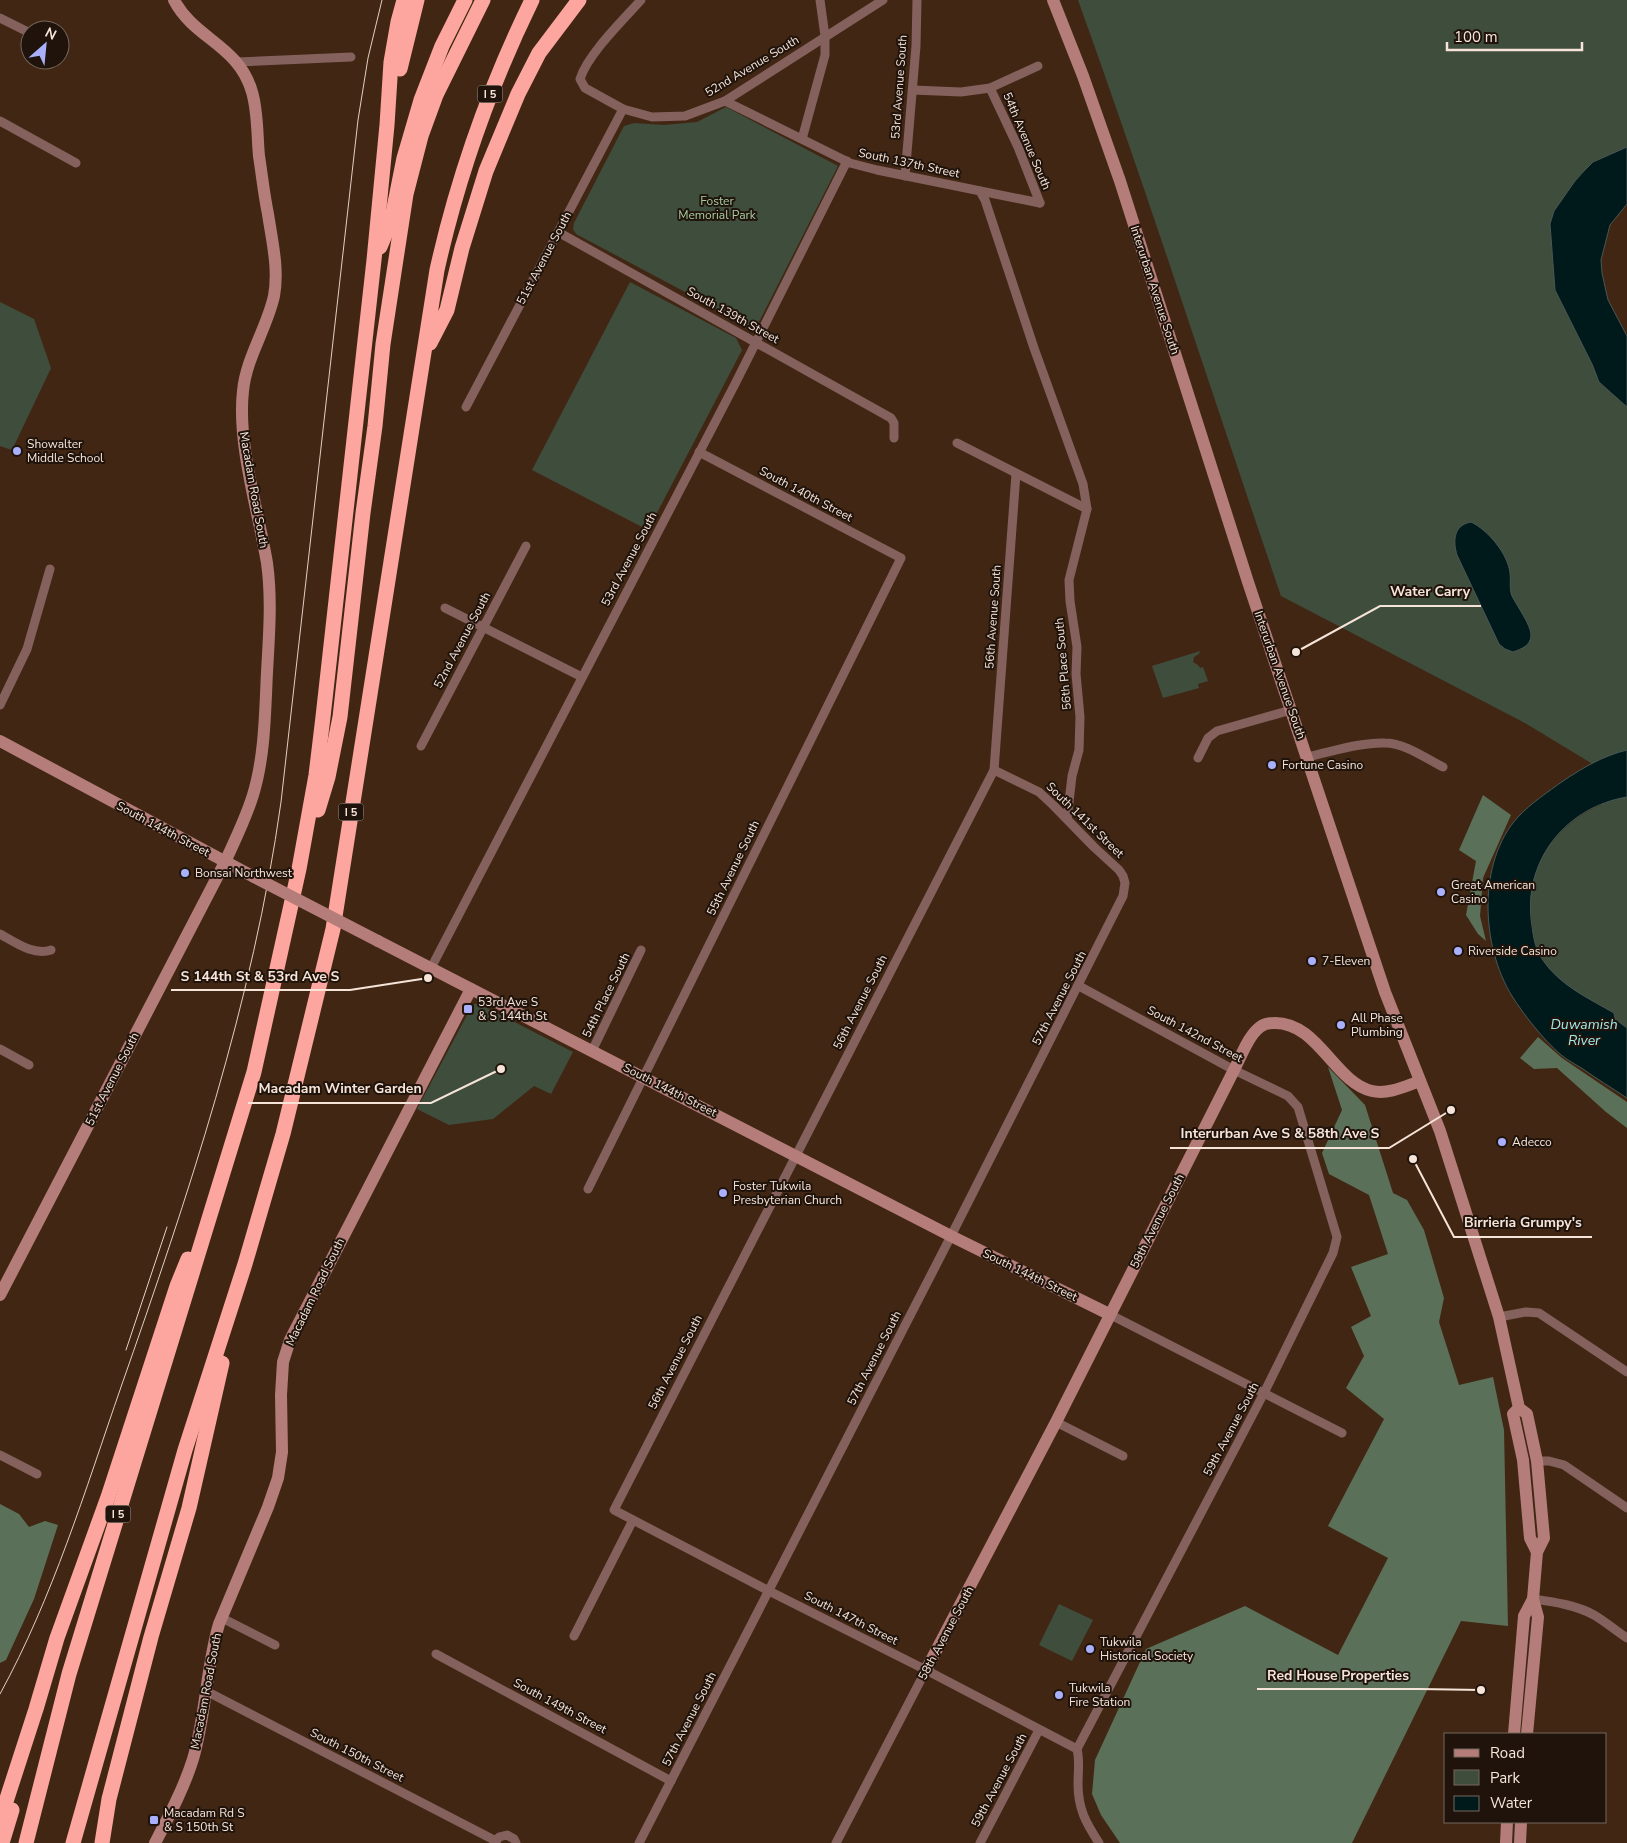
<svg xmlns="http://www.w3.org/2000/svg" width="1627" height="1843" font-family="'Nunito Sans',sans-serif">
	<rect width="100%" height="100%" fill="#412713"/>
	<g fill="#3f4d3d">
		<path d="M 1078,0 L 1627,0 L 1627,147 L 1593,162 L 1584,171 L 1575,181 L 1554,211 L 1550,224 L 1555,290 L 1592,364 L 1599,382 L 1627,407 L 1627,1028 L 1615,1019 L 1614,1013 C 1587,998 1559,985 1542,959 C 1535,948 1533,936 1532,923 C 1531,913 1529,902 1530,893 C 1535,853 1566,819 1601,805 L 1591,763 L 1525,723 L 1281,596 C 1213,397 1149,197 1078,0 Z"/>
		<polygon points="726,107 838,166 760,320 755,325 751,327 576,234 573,229 574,223 624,126 634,123 664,125 697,122"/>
		<polygon points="630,282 736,338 742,350 648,530 532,470"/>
		<polygon points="0,302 34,319 51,368 12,450 0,446"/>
		<polygon points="1200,651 1199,654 1194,657 1193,662 1198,665 1200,668 1203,667 1208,681 1198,684 1199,688 1163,698 1152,666"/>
		<polygon points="473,1004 479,1004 573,1052 551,1094 534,1086 493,1119 449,1125 417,1109"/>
		<polygon points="1059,1604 1093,1620 1072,1661 1039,1645"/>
	</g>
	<g fill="#5b7058">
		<polygon points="1483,795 1511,815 1483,878 1480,916 1486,941 1478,934 1466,915 1476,861 1459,850"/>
		<polygon points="1538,1037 1562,1058 1627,1102 1627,1128 1606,1112 1557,1068 1534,1069 1520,1058"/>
		<polygon points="1328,1067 1365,1105 1393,1193 1407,1200 1424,1230 1444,1298 1439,1322 1459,1385 1493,1377 1504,1430 1508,1626 1461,1621 1352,1843 1120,1843 1101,1815 1092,1794 1095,1760 1146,1649 1245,1606 1338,1655 1388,1558 1328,1526 1384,1419 1346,1388 1364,1356 1351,1327 1371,1316 1351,1267 1388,1254 1369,1195 1329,1174 1322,1153 1342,1110"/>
		<polygon points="0,1504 19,1514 29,1527 45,1521 58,1525 34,1599 6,1660 0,1663"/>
	</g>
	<g fill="#001a1b" stroke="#4a5754">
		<polygon points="1627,147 1627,204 1610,225 1601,260 1602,273 1608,300 1627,336 1627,407 1599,382 1592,364 1555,290 1550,224 1554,211 1575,181 1584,171 1593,162"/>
		<path d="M 1471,522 C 1488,530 1508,554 1510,573 C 1511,581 1509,589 1512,596 C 1517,606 1531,625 1531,635 C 1531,646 1521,649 1513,652 L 1505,649 L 1499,644 L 1457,555 C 1453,542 1453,525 1471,522 Z"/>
		<path d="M 1627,750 L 1627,797 C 1567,807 1525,858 1531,919 C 1533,933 1534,947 1542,959 C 1559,985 1588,998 1614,1013 L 1615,1019 L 1627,1028 L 1627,1098 C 1612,1088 1597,1079 1583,1069 C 1575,1064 1567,1060 1560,1054 C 1543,1039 1524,1015 1512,996 C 1481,946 1477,862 1518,817 C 1531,803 1548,792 1563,781 C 1584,767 1603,756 1627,750 Z"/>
	</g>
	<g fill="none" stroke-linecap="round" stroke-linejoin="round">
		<g stroke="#85615e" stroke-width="9">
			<path d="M 641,0 C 623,20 588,54 580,79 L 585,88 L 623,109 L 652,117 L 685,116 L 725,101 L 883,0"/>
			<polyline points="0,18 30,33"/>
			<polyline points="238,62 351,57"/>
			<polyline points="990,88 1018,147 1040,203"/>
			<polyline points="913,90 961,92 990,88 1038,66"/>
			<polyline points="725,101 850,163 877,170 1040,203"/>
			<polyline points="0,121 76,163"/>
			<polyline points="802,139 825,55 825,36 820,0"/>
			<polyline points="905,176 916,46 917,0"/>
			<polyline points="980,191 985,200 1034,348 1083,484 1087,509 1069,580 1070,601 1077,647 1076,674 1080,717 1079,750 1072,776 1067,819"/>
			<polyline points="558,232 891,418 894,423 894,438"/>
			<polyline points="466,407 623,109"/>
			<polyline points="957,443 1087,509"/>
			<polyline points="1016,474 994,770 614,1510 769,1591 926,1670 1077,1749"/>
			<polyline points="445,608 582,677"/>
			<polyline points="0,705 27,649 50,569"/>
			<polyline points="421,746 526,546"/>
			<path d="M 1307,757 C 1331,752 1361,742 1385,743 C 1405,743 1425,758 1443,767"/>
			<polyline points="1198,758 1208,738 1217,731 1291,710"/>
			<path d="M 0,934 C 15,942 33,956 51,950"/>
			<polyline points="431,968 735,384 847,161"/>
			<polyline points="0,1049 29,1065"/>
			<polyline points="592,1051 641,950"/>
			<polyline points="588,1189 901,558 699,452"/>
			<polyline points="1109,1314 1342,1433"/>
			<polyline points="1499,1317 1526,1312 1539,1313 1627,1372"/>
			<polyline points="1056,1422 1123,1456"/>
			<polyline points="0,1455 37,1474"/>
			<polyline points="1537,1461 1549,1461 1564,1465 1627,1508"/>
			<path d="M 1533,1599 C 1554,1602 1576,1605 1594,1615 C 1606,1622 1616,1631 1627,1638"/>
			<polyline points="222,1618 275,1645"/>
			<polyline points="574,1636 633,1520"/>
			<polyline points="436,1654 671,1781"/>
			<polyline points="206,1691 496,1841"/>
			<polyline points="1077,1749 1264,1393 1333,1253 1337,1237 1298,1107 1288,1096 1234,1070 1079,986"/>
			<path d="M 1077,1749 C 1080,1761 1078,1772 1078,1784 C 1078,1809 1086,1823 1099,1843"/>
			<polyline points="495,1843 499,1837 507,1835 514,1839 516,1843"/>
			<polyline points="639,1843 951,1236 1123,896 1125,883 1123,876 1119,870 1094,847 1053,805 1039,792 994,770"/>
			<polyline points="836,1843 926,1670"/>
			<polyline points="980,1843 1039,1730"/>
		</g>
		<g stroke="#b57d79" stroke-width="12">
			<polyline points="1053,0 1083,76 1120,181 1248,582 1385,992 1440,1131 1499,1317 1519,1408 1527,1414 1537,1461 1544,1538 1537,1552 1533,1599 1538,1617 1527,1734"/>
			<polyline points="0,741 254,877"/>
			<polyline points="378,941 951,1236 1109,1314"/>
			<path d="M 0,1295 L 225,862 C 235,840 246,818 253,795 C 265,756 265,712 267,672 C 269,636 272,599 267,563 C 258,510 237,443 243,391 C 246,358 267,328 274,296 C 279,269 272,241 268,214 C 264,195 262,175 259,156 C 257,135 258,112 252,92 C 239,45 194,39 174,0"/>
			<polyline points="1519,1408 1513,1414 1523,1460 1530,1538 1537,1552"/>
			<path d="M 926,1670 L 1056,1422 L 1234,1070 C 1241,1057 1248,1036 1260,1027 C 1264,1024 1269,1023 1274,1023 C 1318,1022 1334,1082 1372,1091 C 1388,1095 1406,1086 1420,1081"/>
			<polyline points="1514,1734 1524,1616 1533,1599"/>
			<path d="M 155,1843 C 169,1816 184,1788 193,1759 C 206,1715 206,1668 219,1624 L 268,1507 L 278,1478 L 282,1452 L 281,1395 L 283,1362 L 290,1340 L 471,989"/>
			<polyline points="1506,1843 1507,1822"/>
			<polyline points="1520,1843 1521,1822"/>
		</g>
		<g stroke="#fda69f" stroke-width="15">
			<polyline points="400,69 417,0"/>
			<polyline points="380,247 392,218 404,158 421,100 442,46 465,0"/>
			<polyline points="430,343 447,310 462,248 486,171 518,94 539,53 579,0"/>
			<polyline points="318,810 328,777 340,717 363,513 375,426 383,344 406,194 421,136 436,95 483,0"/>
			<polyline points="0,1820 36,1709 57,1638 108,1497 177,1286 188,1259"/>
			<polyline points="2,1843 12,1810"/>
			<polyline points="26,1843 69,1674 254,1072 299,869 316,775 323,717 374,260 387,125 391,62 398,22 404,0"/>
			<path d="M 73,1843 L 185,1450 L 245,1264 L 283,1134 L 333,929 L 437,270 C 458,176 490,86 532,0"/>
			<polyline points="102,1843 109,1799 151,1637 189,1508 222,1363"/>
		</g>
		<g stroke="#e2cfc3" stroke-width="1">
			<polyline points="126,1350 167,1227"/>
			<path d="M 0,1694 C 53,1597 85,1491 121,1387 C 188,1196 253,1003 281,802 L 358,120 L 368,58 L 382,0"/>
		</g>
		<polyline stroke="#b57d79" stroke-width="12" points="254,877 378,941"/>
	</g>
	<g fill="#a9b0fc" stroke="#1f130b" stroke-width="2">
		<circle cx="17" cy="451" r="5"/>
		<circle cx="1272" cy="765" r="5"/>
		<circle cx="185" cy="873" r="5"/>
		<circle cx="1441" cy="892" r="5"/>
		<circle cx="1458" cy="951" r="5"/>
		<circle cx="1312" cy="961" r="5"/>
		<rect x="463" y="1004" width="10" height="10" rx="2.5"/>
		<circle cx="1341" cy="1025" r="5"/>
		<circle cx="1502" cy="1142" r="5"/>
		<circle cx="723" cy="1193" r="5"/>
		<circle cx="1090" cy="1649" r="5"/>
		<circle cx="1059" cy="1695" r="5"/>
		<rect x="149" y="1815" width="10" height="10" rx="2.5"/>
	</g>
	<g text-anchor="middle" stroke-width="4" stroke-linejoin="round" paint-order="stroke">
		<g fill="#1f130b" stroke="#b6a59b" stroke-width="1">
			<rect x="477.5" y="85.5" width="25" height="17" rx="4"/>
			<rect x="338.5" y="803.5" width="25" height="17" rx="4"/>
			<rect x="105.5" y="1505.5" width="25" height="17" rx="4"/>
		</g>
		<g font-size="11" font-weight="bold" fill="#f6e4d9">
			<text x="490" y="98">I 5</text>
			<text x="351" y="816">I 5</text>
			<text x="118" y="1518">I 5</text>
		</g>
		<g font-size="12" fill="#f6e4d9" stroke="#1f130b">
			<text transform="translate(752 66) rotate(-31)" y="4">52nd Avenue South</text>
			<text transform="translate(899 87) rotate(-86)" y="4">53rd Avenue South</text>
			<text transform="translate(1027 141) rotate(67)" y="4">54th Avenue South</text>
			<text transform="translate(909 163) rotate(12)" y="4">South 137th Street</text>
			<text transform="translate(544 258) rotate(-62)" y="4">51st Avenue South</text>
			<text transform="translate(1155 290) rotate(72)" y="4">Interurban Avenue South</text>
			<text transform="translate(733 315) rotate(29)" y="4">South 139th Street</text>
			<text transform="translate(254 490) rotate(80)" y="4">Macadam Road South</text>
			<text transform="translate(806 494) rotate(28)" y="4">South 140th Street</text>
			<text transform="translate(629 559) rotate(-62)" y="4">53rd Avenue South</text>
			<text transform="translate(993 617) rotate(-86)" y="4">56th Avenue South</text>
			<text transform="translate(462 640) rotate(-62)" y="4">52nd Avenue South</text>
			<text transform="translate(1063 664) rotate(-95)" y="4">56th Place South</text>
			<text transform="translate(1280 675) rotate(71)" y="4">Interurban Avenue South</text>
			<text transform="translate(1085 820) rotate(44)" y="4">South 141st Street</text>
			<text transform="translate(163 829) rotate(28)" y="4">South 144th Street</text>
			<text transform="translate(733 868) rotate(-64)" y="4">55th Avenue South</text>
			<text transform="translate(606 995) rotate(-64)" y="4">54th Place South</text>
			<text transform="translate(1059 998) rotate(-63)" y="4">57th Avenue South</text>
			<text transform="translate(860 1002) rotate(-63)" y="4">56th Avenue South</text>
			<text transform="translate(1195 1034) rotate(28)" y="4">South 142nd Street</text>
			<text transform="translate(112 1079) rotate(-63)" y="4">51st Avenue South</text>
			<text transform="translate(670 1090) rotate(27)" y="4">South 144th Street</text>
			<text transform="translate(1157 1221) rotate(-63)" y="4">58th Avenue South</text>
			<text transform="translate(1030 1275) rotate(26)" y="4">South 144th Street</text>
			<text transform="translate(315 1292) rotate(-64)" y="4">Macadam Road South</text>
			<text transform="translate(874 1358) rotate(-63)" y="4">57th Avenue South</text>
			<text transform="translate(675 1362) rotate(-63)" y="4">56th Avenue South</text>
			<text transform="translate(1231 1429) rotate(-62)" y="4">59th Avenue South</text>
			<text transform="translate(851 1618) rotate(27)" y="4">South 147th Street</text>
			<text transform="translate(946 1633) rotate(-62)" y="4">58th Avenue South</text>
			<text transform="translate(206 1691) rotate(-79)" y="4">Macadam Road South</text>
			<text transform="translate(560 1706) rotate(28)" y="4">South 149th Street</text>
			<text transform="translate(689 1719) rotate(-63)" y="4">57th Avenue South</text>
			<text transform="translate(357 1755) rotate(27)" y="4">South 150th Street</text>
			<text transform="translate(999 1780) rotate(-62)" y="4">59th Avenue South</text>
		</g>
		<g font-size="12" fill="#a7cea2" stroke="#1f130b">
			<text x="717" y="205">Foster<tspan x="717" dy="14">Memorial Park</tspan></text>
		</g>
		<g font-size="12" fill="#f6e4d9" stroke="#1f130b" text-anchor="start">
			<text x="27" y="448">Showalter<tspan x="27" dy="14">Middle School</tspan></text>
			<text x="1282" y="769">Fortune Casino</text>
			<text x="195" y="877">Bonsai Northwest</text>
			<text x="1451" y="889">Great American<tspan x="1451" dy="14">Casino</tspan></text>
			<text x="1468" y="955">Riverside Casino</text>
			<text x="1322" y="965">7-Eleven</text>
			<text x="478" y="1006">53rd Ave S<tspan x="478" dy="14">&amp; S 144th St</tspan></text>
			<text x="1351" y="1022">All Phase<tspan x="1351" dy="14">Plumbing</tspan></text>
			<text x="1512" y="1146">Adecco</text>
			<text x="733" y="1190">Foster Tukwila<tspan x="733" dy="14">Presbyterian Church</tspan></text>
			<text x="1100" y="1646">Tukwila<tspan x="1100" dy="14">Historical Society</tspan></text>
			<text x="1069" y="1692">Tukwila<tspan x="1069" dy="14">Fire Station</tspan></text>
			<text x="164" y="1817">Macadam Rd S<tspan x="164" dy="14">&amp; S 150th St</tspan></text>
		</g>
		<g font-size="14" font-style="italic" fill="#a0ebec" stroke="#1f130b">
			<text x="1584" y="1029">Duwamish<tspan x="1584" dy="16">River</tspan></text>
		</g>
	</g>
	<path fill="none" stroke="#f6e4d9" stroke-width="2" d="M1296 652L1380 606H1481M428 978L350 990H171M501 1069L431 1103H248M1451 1110L1389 1148H1170M1413 1159L1454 1237H1592M1481 1690L1419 1689H1257"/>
	<g fill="#f6e4d9" stroke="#1f130b" stroke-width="2">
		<circle cx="1296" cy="652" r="5"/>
		<circle cx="428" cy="978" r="5"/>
		<circle cx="501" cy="1069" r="5"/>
		<circle cx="1451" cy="1110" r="5"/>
		<circle cx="1413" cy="1159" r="5"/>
		<circle cx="1481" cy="1690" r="5"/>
	</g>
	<g font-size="14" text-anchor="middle" font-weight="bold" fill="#f6e4d9" stroke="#1f130b" stroke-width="4" stroke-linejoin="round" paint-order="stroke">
		<text x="1430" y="596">Water Carry</text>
		<text x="260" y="981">S 144th St &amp; 53rd Ave S</text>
		<text x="340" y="1093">Macadam Winter Garden</text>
		<text x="1280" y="1138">Interurban Ave S &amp; 58th Ave S</text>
		<text x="1523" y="1227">Birrieria Grumpy's</text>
		<text x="1338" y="1680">Red House Properties</text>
	</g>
	<rect x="1444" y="1733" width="162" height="90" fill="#1f130b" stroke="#75675d"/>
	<rect x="1454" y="1749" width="25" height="8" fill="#b57d79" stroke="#75675d"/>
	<text x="1490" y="1758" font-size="15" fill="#f6e4d9">Road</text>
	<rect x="1454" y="1770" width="25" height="15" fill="#3f4d3d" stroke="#75675d"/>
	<text x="1490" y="1783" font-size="15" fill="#f6e4d9">Park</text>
	<rect x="1454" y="1796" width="25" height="15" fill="#001a1b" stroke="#75675d"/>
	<text x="1490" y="1808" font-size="15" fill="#f6e4d9">Water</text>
	<g transform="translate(45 45) rotate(27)"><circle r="24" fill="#1f130b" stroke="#75675d"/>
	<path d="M0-4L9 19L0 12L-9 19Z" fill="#a9b0fc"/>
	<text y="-8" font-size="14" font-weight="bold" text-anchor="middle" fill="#f6e4d9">N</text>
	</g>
	<path d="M1447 42v8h135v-8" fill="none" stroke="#f6e4d9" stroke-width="2.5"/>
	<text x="1454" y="42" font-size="15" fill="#f6e4d9" stroke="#1f130b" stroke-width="4" paint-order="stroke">100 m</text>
</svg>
